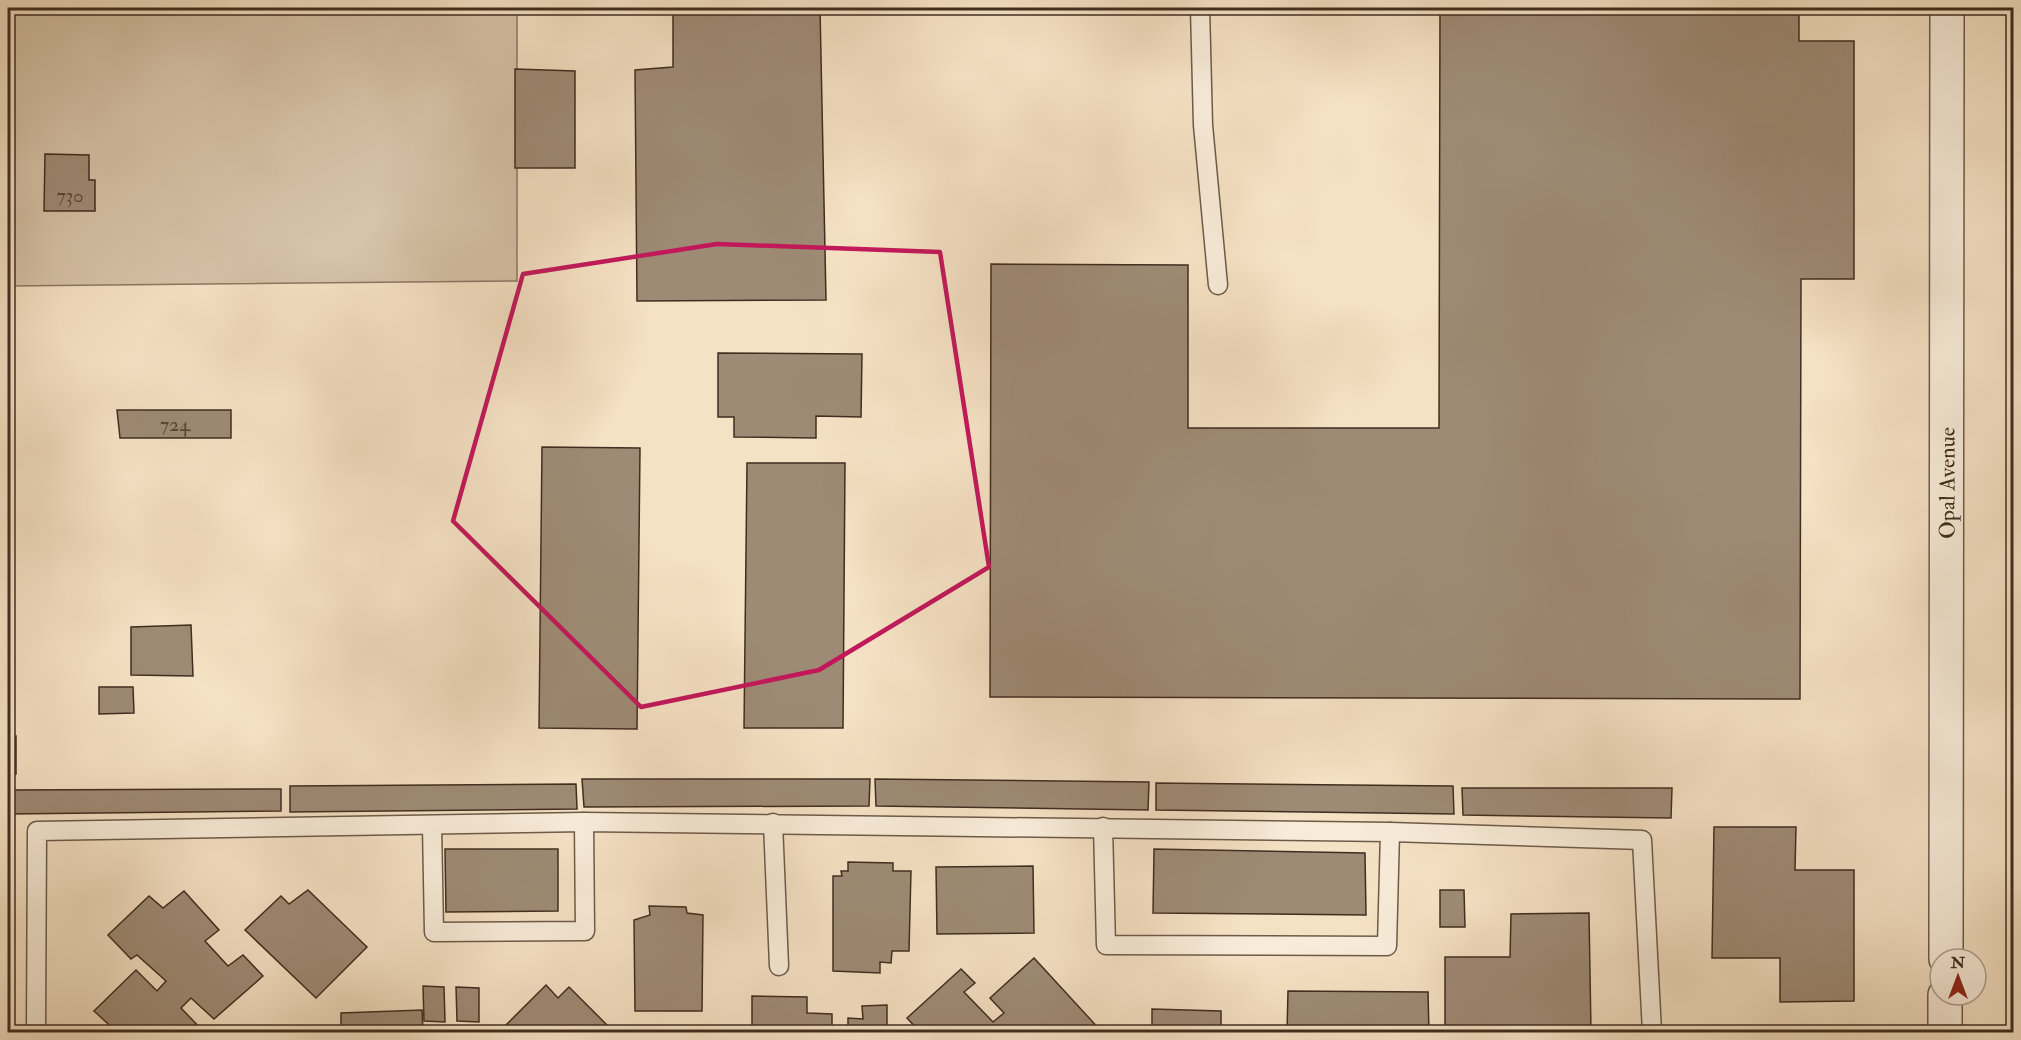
<svg xmlns="http://www.w3.org/2000/svg" width="2021" height="1040" font-family="'IM FELL Double Pica',serif">
	<rect width="100%" height="100%" fill="#f5e1c4"/>
	<filter id="stains"><feTurbulence type="fractalNoise" baseFrequency=".00333" numOctaves="4"/><feColorMatrix values="0 0 0 0 .2 0 0 0 0 .09 0 0 0 0 .02 0 0 0 .5 -.17"/></filter>
	<radialGradient id="worn" r=".72"><stop offset=".6" stop-color="#630" stop-opacity="0"/><stop offset="1" stop-color="#630" stop-opacity=".3"/></radialGradient>
	<polygon fill="#d6c3a8" stroke="#8b7864" stroke-width="1.5" points="8,8 517,8 517,281 8,286"/>
	<g fill="#9e8b75" stroke="#402e20" stroke-width="1.5">
		<polygon points="673,8 820,8 826,300 637,301 635,70 673,67"/>
		<polygon points="1440,8 1799,8 1799,41 1854,41 1854,279 1801,279 1800,699 990,697 991,264 1188,265 1188,428 1439,428"/>
		<polygon points="515,69 575,71 575,168 515,168"/>
		<polygon points="45,154 89,155 89,180 95,180 95,211 44,211"/>
		<polygon points="718,353 862,354 861,417 816,416 816,438 734,437 734,417 718,417"/>
		<polygon points="117,410 231,410 231,438 120,438"/>
		<polygon points="542,447 640,448 637,729 539,728"/>
		<polygon points="747,463 845,463 843,728 744,728"/>
		<polygon points="191,625 193,676 131,675 131,627"/>
		<polygon points="99,687 133,687 134,713 99,714"/>
		<rect x="8" y="736" width="8" height="38"/>
		<polygon points="582,779 870,779 869,806 584,807"/>
		<polygon points="875,779 1149,782 1148,810 876,806"/>
		<polygon points="1156,783 1453,786 1454,814 1156,810"/>
		<polygon points="576,784 577,809 290,812 290,786"/>
		<polygon points="1462,788 1672,788 1671,818 1463,815"/>
		<polygon points="281,789 281,811 8,814 8,790"/>
		<polygon points="1714,827 1796,827 1795,870 1854,870 1854,1001 1780,1002 1780,958 1712,958"/>
		<polygon points="445,849 558,849 558,911 446,912"/>
		<polygon points="1154,849 1365,853 1366,915 1153,913"/>
		<polygon points="848,862 893,863 893,871 911,871 909,951 892,951 891,963 880,962 880,973 833,971 833,876 842,876 841,871 848,871"/>
		<polygon points="1033,866 1034,933 937,934 936,867"/>
		<polygon points="308,890 367,947 316,998 245,930 281,896 289,904"/>
		<polygon points="1440,890 1464,890 1465,927 1440,927"/>
		<polygon points="184,891 219,930 205,941 228,966 243,955 263,976 214,1019 191,998 181,1008 204,1032 117,1032 94,1011 136,970 157,991 166,981 137,955 131,959 108,935 149,896 163,908"/>
		<polygon points="649,906 686,907 687,913 703,915 702,1011 635,1011 634,920 650,915"/>
		<polygon points="1589,913 1591,1032 1445,1032 1445,957 1510,957 1511,914"/>
		<polygon points="1034,958 1102,1032 920,1032 907,1018 961,969 975,983 964,992 993,1022 1004,1013 990,998"/>
		<polygon points="546,985 558,998 569,987 614,1032 512,1032 505,1026"/>
		<polygon points="423,986 444,987 445,1022 424,1021"/>
		<polygon points="456,987 479,988 479,1022 457,1021"/>
		<polygon points="1288,991 1428,992 1429,1032 1287,1032"/>
		<polygon points="752,996 807,997 807,1013 832,1014 832,1032 752,1032"/>
		<polygon points="887,1005 887,1032 848,1032 848,1018 863,1019 862,1006"/>
		<polygon points="1152,1009 1221,1011 1221,1032 1152,1032"/>
		<polygon points="422,1010 423,1032 332,1032 332,1029 341,1030 341,1013"/>
	</g>
	<g fill="none" stroke-linecap="round" stroke-linejoin="round">
		<defs>
			<g id="service">
				<polyline points="1200,8 1203,125 1218,285"/>
				<polyline points="773,823 779,966"/>
				<polyline points="432,825 434,932 585,931 584,822"/>
				<polyline points="1103,827 1106,945 1387,946 1390,832"/>
				<polyline points="36,1032 37,831 584,822 1390,832 1642,840 1652,1032"/>
			</g>
			<g id="minor">
				<path id="s1" d="M 1946,959 L 1947,8"/>
				<polyline points="1945,1032 1945,995"/>
			</g>
		</defs>
		<use href="#service" stroke="#6d5b49" stroke-width="21"/>
		<use href="#minor" stroke="#6d5b49" stroke-width="36"/>
		<use href="#service" stroke="#f8ecd9" stroke-width="18"/>
		<use href="#minor" stroke="#f8ecd9" stroke-width="33"/>
	</g>
	<path fill="none" stroke="#c2185b" stroke-width="4.5" stroke-linejoin="round" d="M 717,244 L 940,252 L 989,567 L 819,670 L 641,707 L 453,521 L 523,274 Z"/>
	<g text-anchor="middle" stroke-width="4.5" stroke-linejoin="round" paint-order="stroke">
		<g font-size="20" fill="#584535">
			<text x="70" y="202">730</text>
			<text x="175" y="431">724</text>
		</g>
		<g font-size="22" fill="#402e20" stroke="#f8ecd9">
			<text dy="8" stroke="none"><textPath href="#s1" startOffset="476">Opal Avenue</textPath></text>
		</g>
	</g>
	<rect width="2021" height="1040" fill="none" stroke="#f5e1c4" stroke-width="30"/>
	<rect x="9" y="9" width="2003" height="1022" fill="none" stroke="#402e20" stroke-width="3"/>
	<rect x="15" y="15" width="1991" height="1010" fill="none" stroke="#402e20" stroke-width="1.5"/>
	<g transform="translate(1958 977)"><circle r="28" fill="#f8ecd9" stroke="#aea08f" stroke-width="1.5"/>
	<path d="M0-4.5L10 22L0 15L-10 22Z" fill="#8f2418"/>
	<text y="-9" font-size="16" font-weight="bold" text-anchor="middle" fill="#402e20">N</text>
	</g>
	<rect width="100%" height="100%" filter="url(#stains)"/>
	<rect width="100%" height="100%" fill="url(#worn)"/>
</svg>
